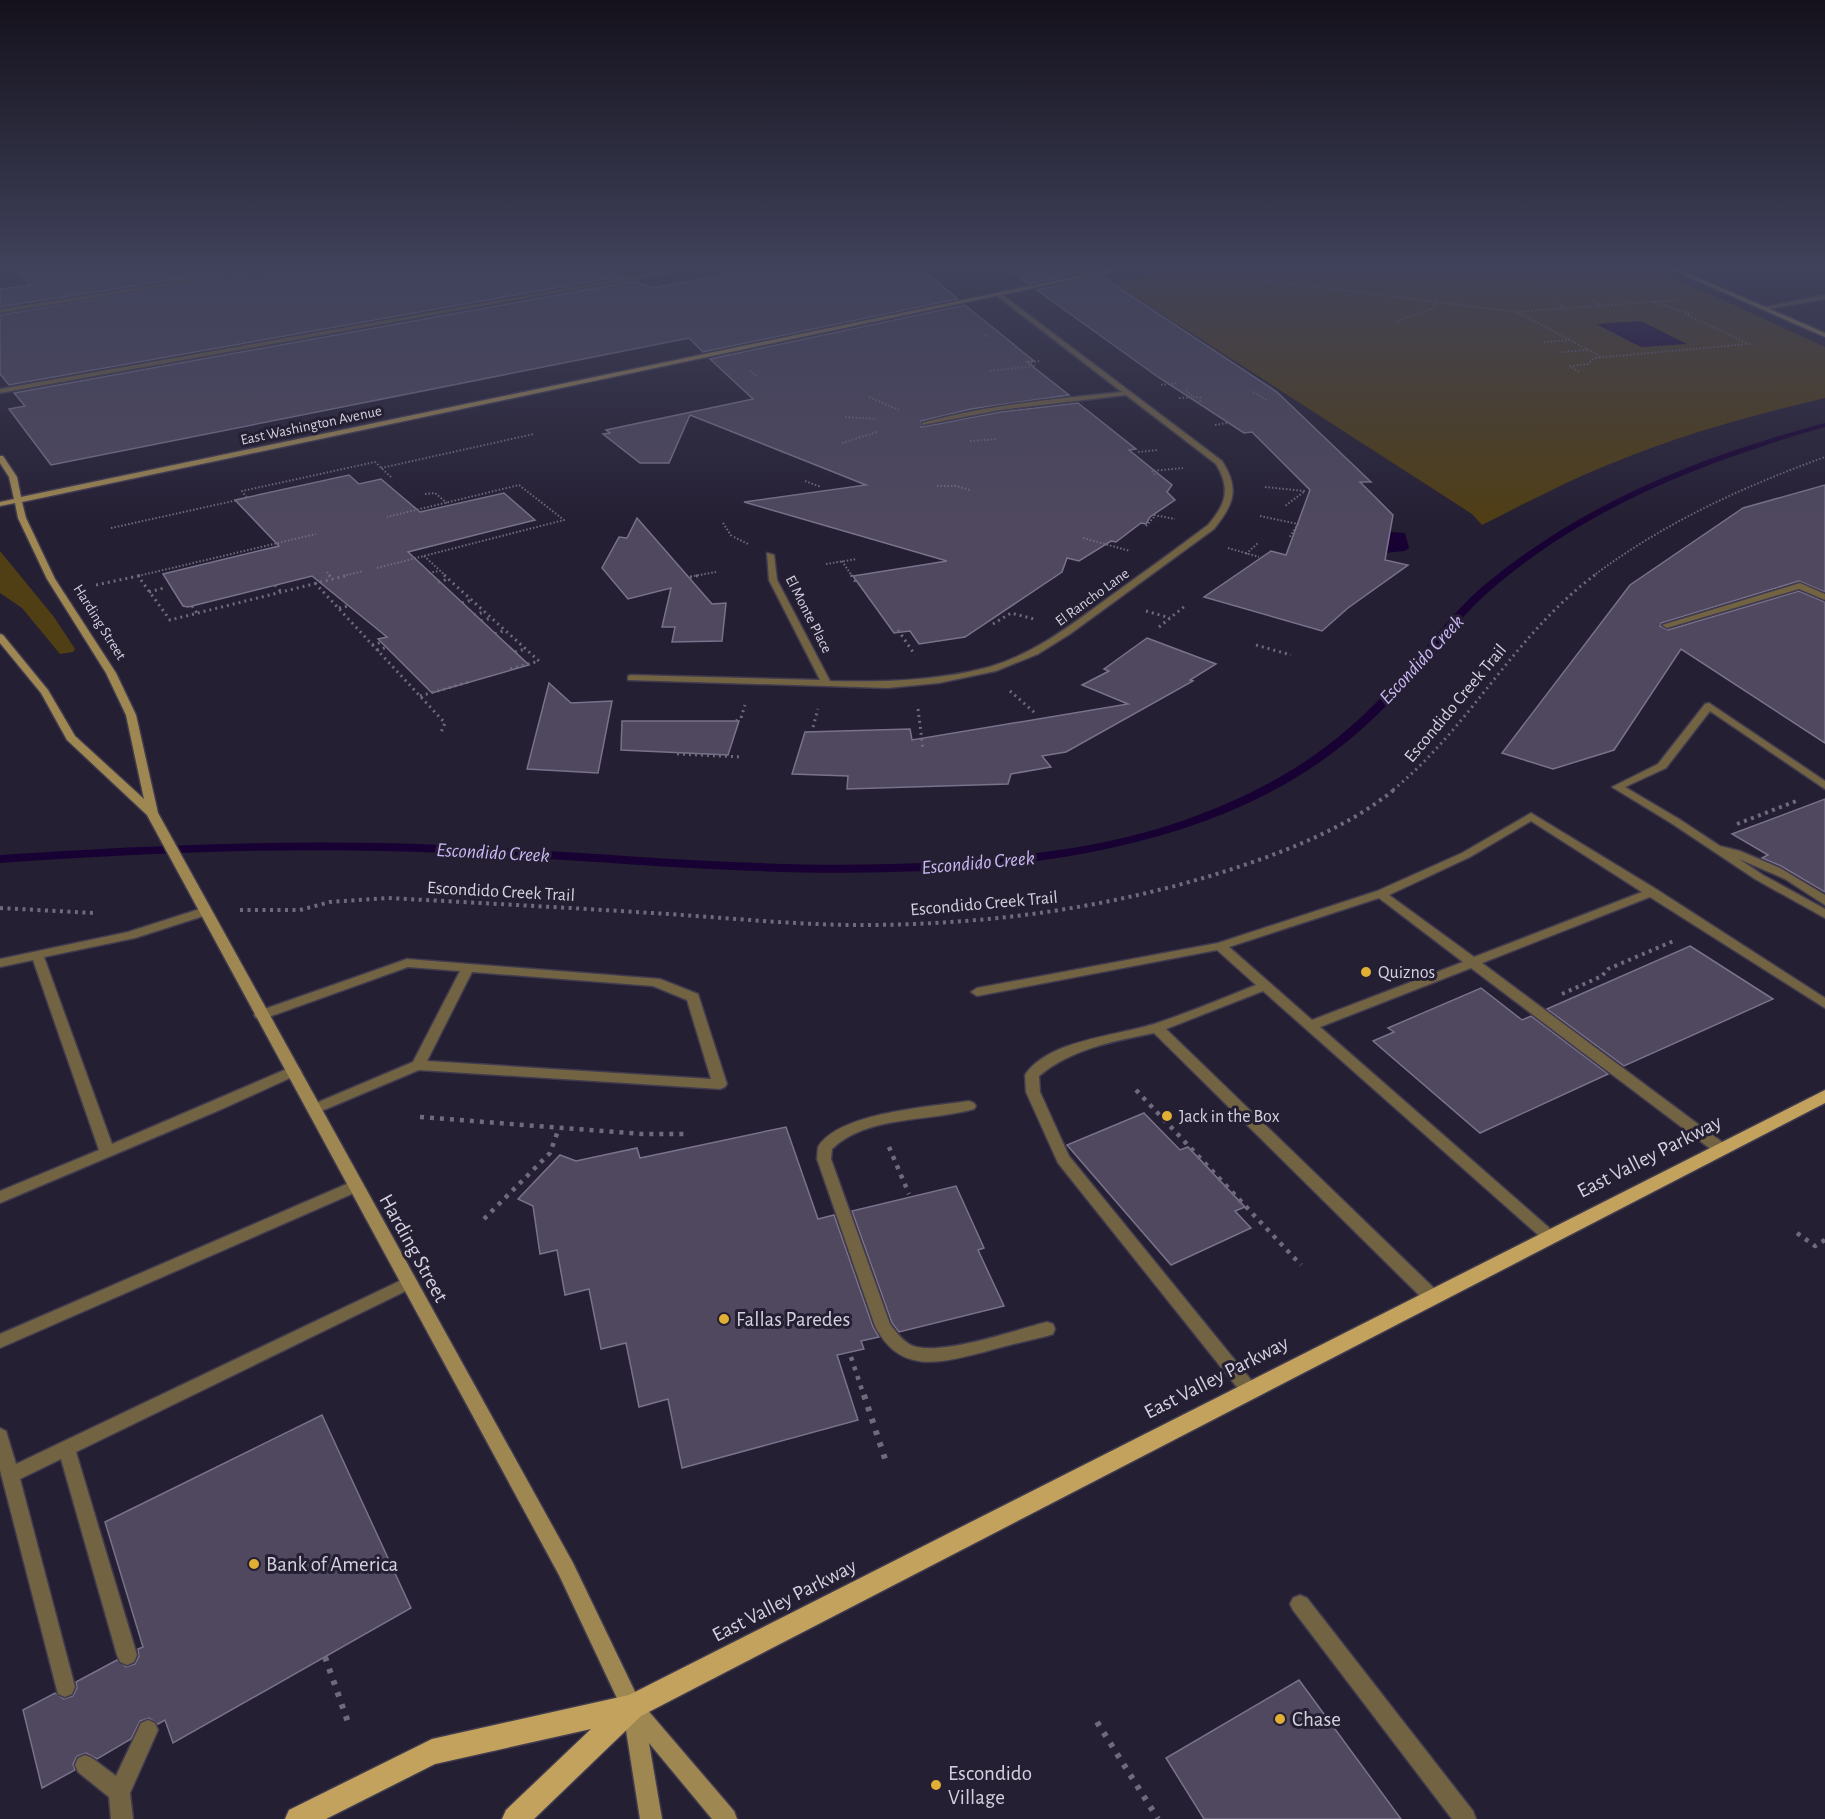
<svg xmlns="http://www.w3.org/2000/svg" width="1825" height="1819" font-family="'Alegreya Sans',sans-serif">
	<rect width="100%" height="100%" fill="#251f33"/>
	<g fill="#503e14">
		<path d="M 1178,269 L 1655,269 L 1825,347 L 1825,398 C 1753,415 1683,434 1615,462 C 1569,480 1526,503 1482,525 L 1472,514 L 1114,283 Z"/>
		<polygon points="0,551 54,617 75,649 73,652 60,654 22,608 0,593"/>
	</g>
	<g fill="#180233">
		<polygon points="1641,321 1687,344 1641,347 1596,324"/>
		<polygon points="1381,531 1405,533 1409,548 1405,551 1383,553"/>
	</g>
	<g fill="none" stroke-linecap="round" stroke-linejoin="round">
		<path fill="#180233" fill-rule="evenodd" d="M 1825,423 L 1825,427 C 1702,462 1581,509 1484,596 C 1455,623 1432,655 1406,685 C 1345,752 1289,789 1205,821 C 1137,846 1065,859 993,866 C 809,884 626,861 443,853 C 295,846 147,853 0,863 L 0,855 C 147,845 295,839 442,845 C 626,853 809,876 992,858 C 1057,852 1123,842 1185,820 C 1273,788 1333,751 1396,682 C 1425,650 1450,615 1482,587 C 1582,503 1701,456 1825,423 Z"/>
	</g>
	<g fill="#4f485f" stroke="#79728b" stroke-width="1.5">
		<polygon points="15,269 241,269 0,307 0,289 31,285"/>
		<polygon points="274,269 606,269 623,276 9,385 0,374 0,315"/>
		<polygon points="754,269 922,269 958,299 703,352 689,338 51,465 9,409 25,406 14,393 635,281 653,288"/>
		<polygon points="1009,269 1073,269 1080,273 1029,284"/>
		<polygon points="1101,276 1277,392 1371,482 1360,482 1393,515 1385,560 1408,565 1348,608 1322,631 1204,597 1271,551 1286,555 1310,490 1252,432 1244,433 1158,377 1037,290"/>
		<polygon points="965,305 1034,361 1027,362 1069,395 971,409 921,421 921,427 1000,412 1078,403 1136,449 1129,450 1172,485 1167,492 1175,500 1150,517 1146,524 1141,523 1116,542 1111,541 1079,561 1067,558 1062,572 965,637 919,644 910,631 894,633 853,576 947,561 744,502 866,485 690,415 669,463 640,463 603,434 610,433 606,430 753,399 710,359"/>
		<polygon points="349,475 359,484 381,479 420,512 504,493 535,520 408,552 529,665 432,693 378,639 387,637 312,576 188,607 183,606 163,574 279,546 235,500"/>
		<polygon points="1825,485 1825,592 1799,581 1661,623 1660,626 1668,630 1799,591 1825,602 1825,743 1681,649 1614,750 1553,769 1502,753 1630,585 1743,508"/>
		<polygon points="637,518 712,604 726,603 722,641 672,642 675,627 662,627 671,588 628,599 602,568 619,537 627,538"/>
		<polygon points="1147,638 1216,664 1190,680 1193,681 1066,752 1042,756 1051,767 1011,774 1008,784 847,789 848,776 792,774 805,732 910,729 912,740 1128,704 1082,685 1109,671 1104,669"/>
		<polygon points="549,683 571,703 612,701 598,773 527,769"/>
		<polygon points="622,721 739,721 728,755 621,750"/>
		<polygon points="1825,799 1825,892 1781,866 1762,858 1768,855 1732,834"/>
		<polygon points="1690,946 1773,999 1624,1066 1547,1009"/>
		<polygon points="1481,988 1522,1020 1531,1016 1608,1074 1480,1133 1373,1041 1394,1032 1388,1028"/>
		<polygon points="1144,1113 1180,1150 1188,1147 1245,1207 1235,1211 1251,1228 1171,1265 1067,1145"/>
		<polygon points="786,1127 818,1219 834,1215 873,1327 879,1337 861,1341 864,1349 837,1355 858,1420 682,1468 668,1399 639,1407 626,1343 601,1349 589,1289 565,1295 557,1250 540,1254 533,1206 518,1199 560,1155 576,1161 637,1148 640,1158"/>
		<polygon points="956,1186 984,1248 978,1250 1004,1306 899,1332 892,1323 852,1211"/>
		<polygon points="322,1415 411,1608 173,1743 165,1720 158,1724 149,1718 140,1721 131,1739 97,1759 86,1753 77,1756 73,1764 75,1770 42,1788 23,1710 55,1693 64,1699 73,1696 77,1688 76,1682 117,1660 126,1667 135,1664 139,1656 138,1649 143,1647 105,1522"/>
		<polygon points="1299,1680 1401,1819 1204,1819 1166,1758"/>
	</g>
	<g fill="none" stroke-linecap="round" stroke-linejoin="round">
		<defs>
			<g id="lane">
				<polygon points="1800,583 1825,594 1825,600 1799,589 1670,627 1667,628 1662,625"/>
				<polygon points="1709,703 1825,781 1825,789 1710,711 1666,768 1625,787 1679,819 1720,846 1740,851 1780,868 1825,895 1825,905 1785,879 1739,859 1763,875 1825,909 1825,918 1755,879 1671,823 1612,787 1658,764 1705,704"/>
				<path d="M 1531,813 L 1656,889 L 1825,998 L 1825,1008 L 1650,897 L 1482,963 L 1726,1145 L 1728,1149 L 1726,1153 L 1721,1154 L 1716,1153 L 1471,968 L 1320,1027 L 1555,1233 L 1558,1237 L 1555,1241 L 1550,1243 L 1545,1241 L 1263,991 L 1166,1029 L 1438,1292 L 1440,1297 L 1438,1302 L 1432,1303 L 1426,1302 L 1154,1033 C 1114,1041 1071,1049 1039,1076 L 1040,1092 L 1069,1156 L 1256,1386 L 1258,1391 L 1256,1396 L 1250,1398 L 1244,1396 L 1058,1163 L 1026,1092 L 1025,1075 C 1049,1039 1119,1036 1157,1023 C 1190,1012 1223,998 1256,985 L 1217,950 L 977,996 L 971,992 L 977,988 L 1218,943 L 1377,891 L 1462,853 ZM 1531,821 L 1642,892 L 1474,957 L 1389,895 L 1470,857 ZM 1379,898 L 1463,962 L 1312,1020 L 1229,947 Z"/>
				<polygon points="206,907 212,911 210,914 135,938 44,957 112,1144 289,1068 299,1068 301,1071 299,1074 222,1109 0,1203 0,1191 99,1150 33,960 0,967 0,959 128,932"/>
				<path d="M 407,959 L 660,979 L 698,994 L 727,1084 L 725,1087 L 720,1089 L 419,1070 L 319,1112 L 309,1112 L 307,1109 L 309,1106 L 413,1062 L 460,971 L 408,967 L 266,1018 L 256,1018 L 254,1015 L 256,1012 ZM 472,972 L 653,986 L 687,1000 L 711,1079 L 427,1061 Z"/>
				<path d="M 969,1101 L 974,1103 L 976,1106 L 974,1109 C 929,1122 867,1115 832,1149 L 831,1159 L 890,1324 C 896,1332 901,1339 909,1344 C 934,1359 1018,1329 1047,1322 L 1053,1324 L 1055,1329 L 1053,1334 L 1047,1336 C 1026,1341 1005,1346 984,1352 C 940,1363 900,1375 875,1326 L 817,1159 L 818,1147 C 839,1112 931,1107 969,1101 Z"/>
				<polygon points="356,1180 361,1182 363,1186 361,1190 0,1348 0,1334"/>
				<polygon points="408,1277 414,1279 416,1283 414,1287 76,1452 137,1655 134,1662 127,1665 120,1662 117,1655 61,1459 20,1479 75,1687 72,1694 65,1697 58,1694 0,1470 0,1428 6,1431 16,1464"/>
				<polygon points="1300,1595 1307,1598 1473,1811 1476,1819 1452,1819 1293,1610 1290,1604 1293,1598"/>
				<polygon points="148,1720 155,1723 158,1730 130,1793 133,1819 111,1819 109,1797 78,1772 75,1765 78,1758 85,1755 92,1758 116,1776 141,1723"/>
			</g>
			<g id="street">
				<polygon points="257,269 272,269 0,313 0,309"/>
				<polygon points="675,269 688,269 0,393 0,389"/>
				<polygon points="1075,269 1084,269 1097,275 1092,276"/>
				<path d="M 997,294 L 1001,294 L 1222,461 C 1240,489 1234,504 1214,529 L 1070,634 L 1038,654 L 996,671 L 939,683 L 888,688 L 628,680 L 628,676 L 631,675 L 820,680 L 769,580 L 767,553 L 774,555 L 777,580 L 830,681 C 884,682 937,681 989,667 C 1034,654 1071,625 1108,598 C 1141,574 1175,550 1208,525 C 1226,504 1231,489 1216,464 L 1126,395 L 1000,410 L 922,425 L 922,423 C 987,405 1054,399 1122,392 L 997,296 Z"/>
				<polygon points="1825,295 1825,299 1763,310 1760,308"/>
			</g>
			<g id="secondary">
				<polygon points="1111,269 1123,269 22,502 26,518 55,579 116,673 136,715 158,813 573,1563 639,1700 734,1811 737,1819 712,1819 649,1743 662,1819 640,1819 623,1711 559,1575 147,815 67,740 41,693 0,643 0,634 3,635 48,690 75,736 144,799 126,715 106,673 47,579 18,518 15,503 0,506 0,502 14,499 9,477 0,463 0,456 3,456 17,477 21,497"/>
				<polygon points="1670,269 1678,269 1825,333 1825,337"/>
			</g>
			<polygon id="primary" points="1825,1090 1825,1103 641,1716 534,1819 502,1819 506,1810 591,1729 435,1764 326,1819 285,1819 289,1810 432,1739 629,1695"/>
		</defs>
		<use href="#lane" stroke="#413b4f" stroke-width="3"/>
		<use href="#street" stroke="#413b4f" stroke-width="3"/>
		<use href="#secondary" stroke="#413b4f" stroke-width="3"/>
		<use href="#primary" stroke="#413b4f" stroke-width="3"/>
		<g stroke="#706b7c" stroke-width="2" stroke-dasharray="1.5 2" stroke-linecap="butt">
			<polyline points="1177,269 1515,312 1678,300"/>
			<polyline points="1593,301 1601,305"/>
			<polyline points="1557,304 1565,308"/>
			<polyline points="1519,313 1602,357"/>
			<polyline points="1397,321 1431,309 1437,302"/>
			<polyline points="984,335 991,337"/>
			<polyline points="1544,342 1570,340"/>
			<polyline points="1561,352 1588,350"/>
			<polyline points="750,371 758,377"/>
			<polyline points="990,371 1035,366 1030,362 1041,361"/>
			<polyline points="1579,372 1570,366 1588,364 1594,358 1749,344 1685,314 1690,314 1654,302"/>
			<polyline points="1161,385 1178,383"/>
			<polyline points="1186,390 1192,396"/>
			<polyline points="1253,392 1268,401"/>
			<polyline points="869,397 899,410"/>
			<polyline points="1179,398 1200,397 1201,406"/>
			<polyline points="845,417 877,419"/>
			<polyline points="1215,425 1227,423"/>
			<polyline points="970,441 998,439"/>
			<polyline points="842,443 877,432"/>
			<polyline points="1138,452 1158,450"/>
			<polyline points="381,468 534,434"/>
			<polyline points="1155,475 1152,471 1183,468"/>
			<polyline points="805,481 821,487"/>
			<polyline points="937,486 956,486 970,490"/>
			<polyline points="1265,487 1305,491 1285,506"/>
			<polyline points="425,494 435,493 447,503"/>
			<polyline points="1154,515 1175,519"/>
			<polyline points="1260,516 1298,524 1289,538"/>
			<polyline points="723,523 732,537"/>
			<polyline points="1146,526 1155,516"/>
			<polyline points="111,528 247,498 242,491 375,462 392,478"/>
			<polyline points="734,537 748,544"/>
			<polyline points="1083,538 1130,551"/>
			<polyline points="1228,548 1259,557"/>
			<polyline points="1246,554 1258,543"/>
			<polyline points="424,556 446,576"/>
			<polyline points="842,561 852,576"/>
			<polyline points="826,564 857,559"/>
			<polyline points="377,568 564,520 519,485 387,517"/>
			<polyline points="327,572 330,576"/>
			<polyline points="429,573 439,571"/>
			<polyline points="138,576 316,534"/>
			<polyline points="343,576 363,571"/>
			<polyline points="694,576 716,572"/>
			<path d="M 1593,576 C 1664,523 1742,487 1825,457"/>
		</g>
		<g stroke="#706b7c" stroke-width="3" stroke-dasharray="2 4" stroke-linecap="butt">
			<polyline points="329,575 332,579"/>
			<polyline points="444,575 539,661 507,670"/>
			<polyline points="851,575 858,585"/>
			<polyline points="138,576 144,575"/>
			<polyline points="690,577 702,575"/>
			<polyline points="438,582 449,579"/>
			<polyline points="315,583 445,723 440,735"/>
			<polyline points="96,585 138,576 170,620 349,575"/>
			<polyline points="275,585 281,592"/>
			<polyline points="149,592 164,588"/>
			<polyline points="462,603 472,600"/>
			<polyline points="192,606 197,613"/>
			<polyline points="339,608 349,606"/>
			<polyline points="1146,611 1170,618"/>
			<polyline points="474,615 484,612"/>
			<polyline points="481,621 491,618"/>
			<polyline points="993,624 1011,613 1034,619"/>
			<polyline points="1159,627 1185,606"/>
			<polyline points="898,630 915,655"/>
			<polyline points="495,634 505,630"/>
			<polyline points="372,645 383,642"/>
			<polyline points="1256,645 1291,655"/>
			<polyline points="377,650 388,647"/>
			<polyline points="515,652 525,649"/>
			<polyline points="1010,691 1035,713"/>
			<polyline points="420,696 472,681"/>
			<polyline points="918,709 923,749"/>
			<polyline points="736,721 741,718 745,705"/>
			<polyline points="813,727 818,709"/>
			<polyline points="677,754 742,757"/>
			<path d="M 1393,790 C 1470,727 1515,634 1595,575"/>
		</g>
		<g stroke="#706b7c" stroke-width="4" stroke-dasharray="3 4.5" stroke-linecap="butt">
			<polyline points="1737,824 1799,800"/>
			<polyline points="0,908 94,913"/>
			<path d="M 240,910 L 300,910 L 330,902 L 388,898 C 481,903 575,908 668,914 C 728,918 789,924 849,925 C 976,926 1102,910 1223,872 C 1282,853 1346,829 1395,789"/>
			<polyline points="1562,994 1602,976 1608,969 1676,940"/>
		</g>
		<g stroke="#706b7c" stroke-width="4.5" stroke-dasharray="4 6" stroke-linecap="butt">
			<polyline points="1136,1090 1301,1265"/>
			<polyline points="420,1117 642,1134 684,1134"/>
			<polyline points="889,1147 909,1194"/>
			<polyline points="484,1219 550,1153 559,1128"/>
			<polyline points="1797,1233 1815,1246 1825,1240"/>
			<polyline points="851,1357 864,1396"/>
		</g>
		<g stroke="#706b7c" stroke-width="6" stroke-dasharray="4.5 8" stroke-linecap="butt">
			<polyline points="864,1395 887,1465"/>
			<polyline points="325,1657 349,1725"/>
			<polyline points="1097,1722 1158,1819"/>
		</g>
		<use href="#lane" fill="#726343" fill-rule="evenodd"/>
		<use href="#street" fill="#726343" fill-rule="evenodd"/>
		<use href="#secondary" fill="#9f8752" fill-rule="evenodd"/>
		<use href="#primary" fill="#c2a25d" fill-rule="evenodd"/>
	</g>
	<linearGradient id="sky" x2="0" y2="1"><stop stop-color="#14111c"/><stop offset="0.51" stop-color="#40425b"/><stop offset="1" stop-color="#40425b" stop-opacity="0"/></linearGradient>
	<rect width="1825" height="524" fill="url(#sky)"/>
	<g fill="#e1af34" stroke="#251f33" stroke-width="2">
		<circle cx="1366" cy="972" r="6"/>
		<circle cx="1167" cy="1116" r="6"/>
		<circle cx="724" cy="1319" r="6"/>
		<circle cx="254" cy="1564" r="6"/>
		<circle cx="1280" cy="1719" r="6"/>
		<circle cx="936" cy="1785" r="6"/>
	</g>
	<g text-anchor="middle" stroke-width="6" stroke-linejoin="round" paint-order="stroke">
		<g font-size="15" fill="#d4d1df" stroke="#251f33">
			<text transform="translate(311 425) rotate(-12)" y="5">East Washington Avenue</text>
			<text transform="translate(1092 597) rotate(-36)" y="5">El Rancho Lane</text>
			<text transform="translate(809 614) rotate(63)" y="5">El Monte Place</text>
			<text transform="translate(100 622) rotate(58)" y="5">Harding Street</text>
		</g>
		<g font-size="18" fill="#d4d1df" stroke="#251f33">
			<text transform="translate(1455 703) rotate(-50)" y="6">Escondido Creek Trail</text>
			<text transform="translate(501 891) rotate(3)" y="6">Escondido Creek Trail</text>
			<text transform="translate(984 903) rotate(-5)" y="6">Escondido Creek Trail</text>
		</g>
		<g font-size="18" fill="#d4d1df" stroke="#251f33" text-anchor="start">
			<text x="1378" y="978">Quiznos</text>
			<text x="1179" y="1122">Jack in the Box</text>
		</g>
		<g font-size="20" font-style="italic" fill="#cab8f4" stroke="#251f33">
			<text transform="translate(1421 659) rotate(-47)" y="7">Escondido Creek</text>
			<text transform="translate(493 852) rotate(3)" y="7">Escondido Creek</text>
			<text transform="translate(978 862) rotate(-5)" y="7">Escondido Creek</text>
		</g>
		<g font-size="21" fill="#d4d1df" stroke="#251f33">
			<text transform="translate(1649 1156) rotate(-27)" y="7">East Valley Parkway</text>
			<text transform="translate(414 1248) rotate(61)" y="7">Harding Street</text>
			<text transform="translate(1216 1377) rotate(-27)" y="7">East Valley Parkway</text>
			<text transform="translate(784 1600) rotate(-27)" y="7">East Valley Parkway</text>
		</g>
		<g font-size="21" fill="#d4d1df" stroke="#251f33" text-anchor="start">
			<text x="736" y="1326">Fallas Paredes</text>
			<text x="266" y="1571">Bank of America</text>
			<text x="1292" y="1726">Chase</text>
			<text x="948" y="1780">Escondido<tspan x="948" dy="24">Village</tspan></text>
		</g>
	</g>
</svg>
